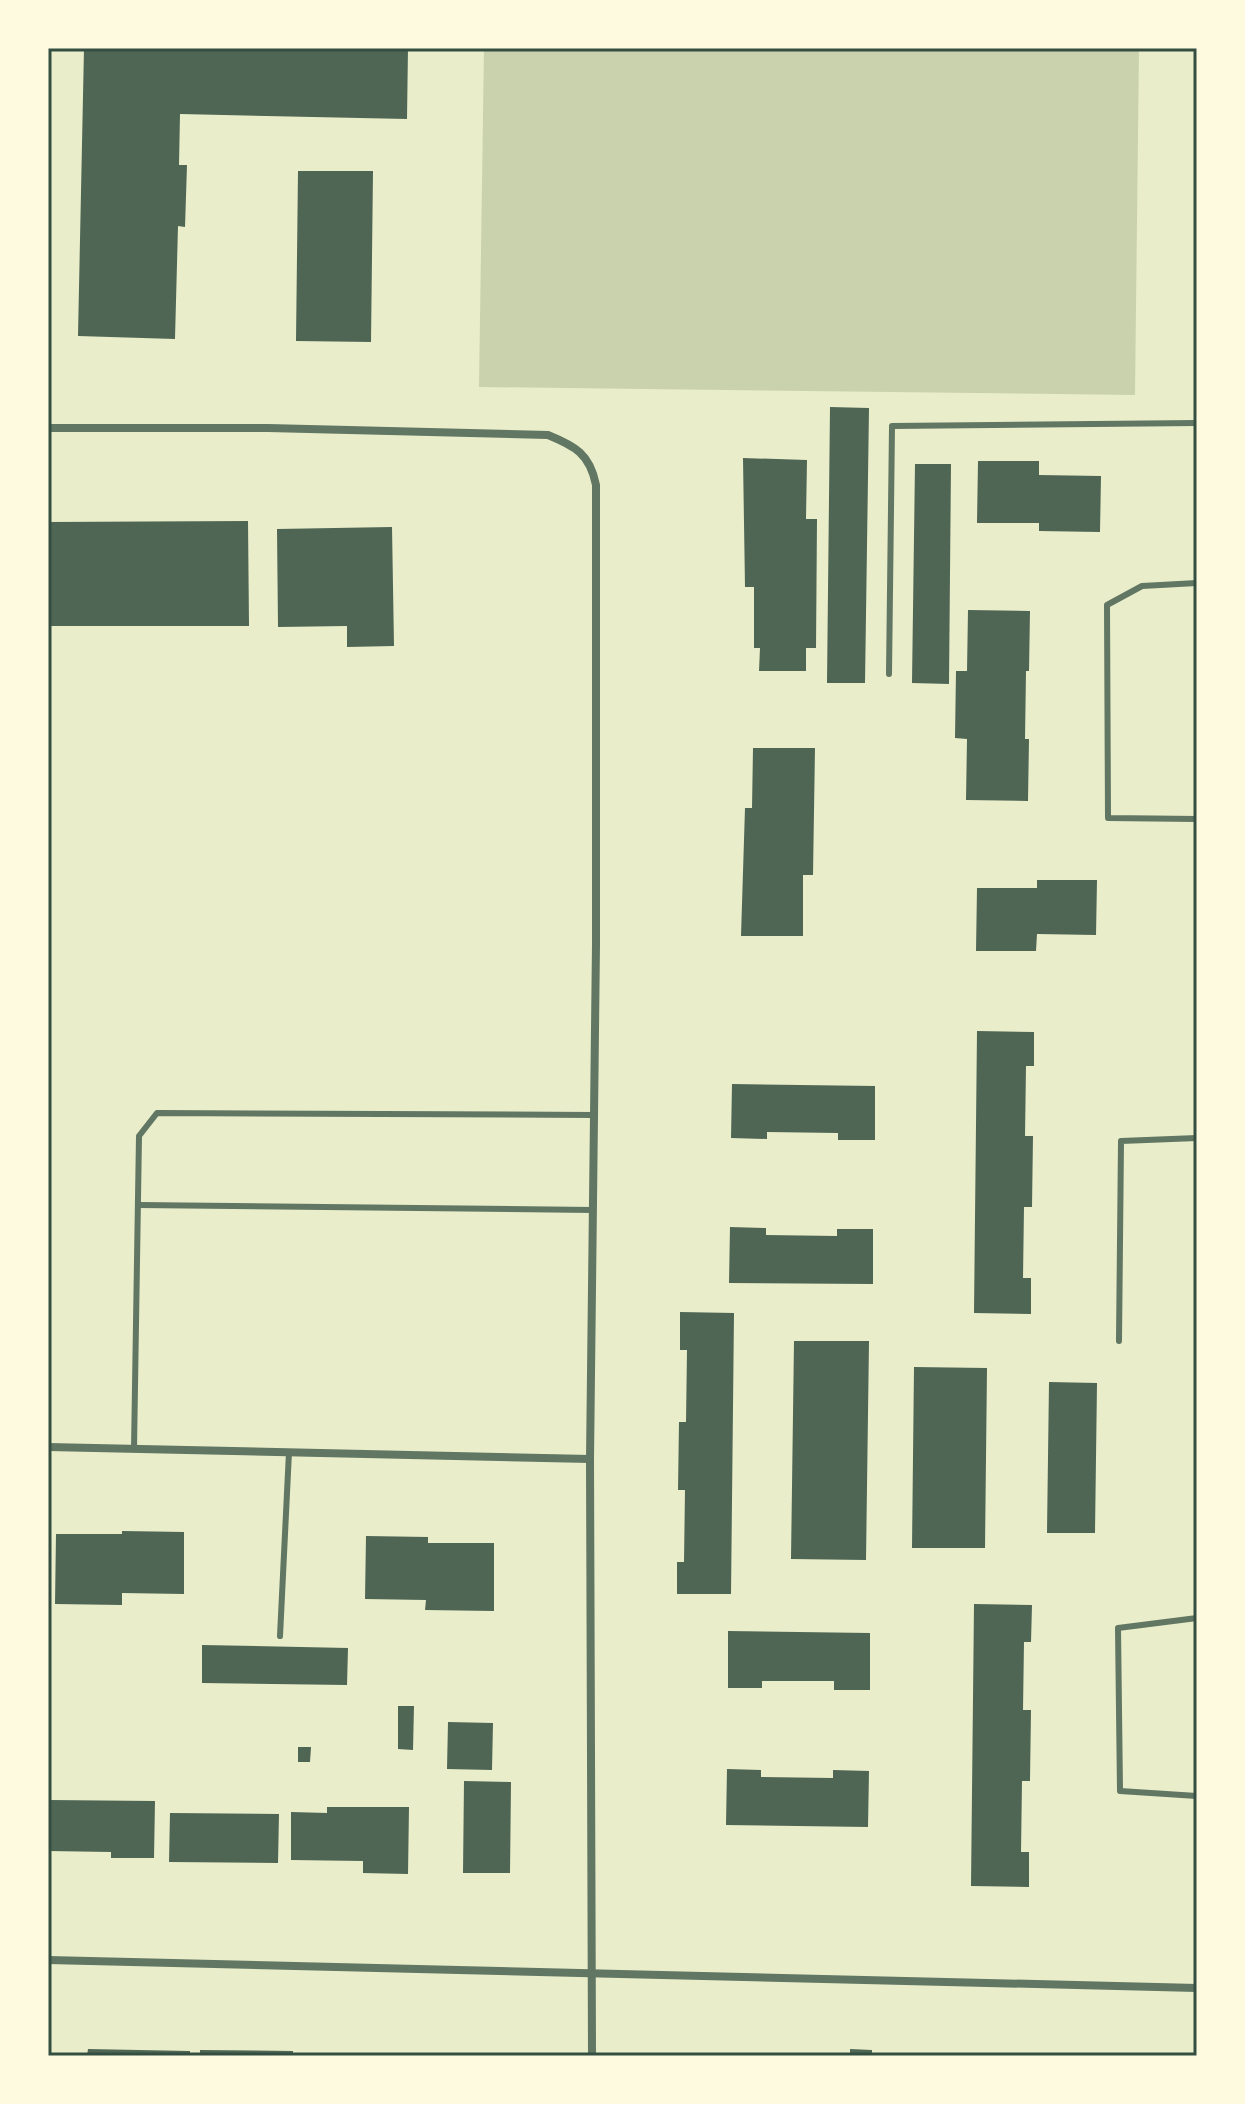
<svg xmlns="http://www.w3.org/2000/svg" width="1245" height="2104" font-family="'Fira Sans Condensed',sans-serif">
	<rect width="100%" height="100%" fill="#e9edc9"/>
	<polygon fill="#cad2ad" points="484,48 1139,48 1135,395 479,387"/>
	<g fill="#4f6655">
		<polygon points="84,48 408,48 407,119 180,114 179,165 187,165 185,227 178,226 175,339 78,336"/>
		<polygon points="298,171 373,171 371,342 296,341"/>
		<polygon points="830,407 869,408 865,683 827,683"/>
		<polygon points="743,458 807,460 806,519 817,519 816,648 806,648 806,671 759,671 760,648 754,648 754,587 745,587"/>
		<polygon points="978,461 1039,461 1039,475 1101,476 1100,532 1039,531 1039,523 977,523"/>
		<polygon points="915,464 951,464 949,684 912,683"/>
		<polygon points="248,521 249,626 48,626 48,522"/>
		<polygon points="392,527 394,646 347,647 347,626 278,627 277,529"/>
		<polygon points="968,610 1030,611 1029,671 1026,671 1025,739 1029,739 1028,801 966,800 967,739 955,738 956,671 967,671"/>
		<polygon points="753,748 815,748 813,875 803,875 803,936 741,936 745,808 752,808"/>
		<polygon points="1037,880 1097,880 1096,935 1037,934 1036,951 976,951 977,888 1037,888"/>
		<polygon points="977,1031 1034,1032 1034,1066 1026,1066 1025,1136 1033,1136 1032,1207 1024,1207 1023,1278 1031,1278 1031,1314 974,1313"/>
		<polygon points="732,1084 875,1086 875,1140 838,1140 838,1133 767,1132 767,1139 731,1138"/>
		<polygon points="730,1227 766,1228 766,1235 837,1236 837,1229 873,1229 873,1284 729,1283"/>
		<polygon points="680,1312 734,1313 731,1594 677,1594 677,1562 684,1562 685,1490 678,1490 679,1422 686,1422 687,1350 680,1350"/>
		<polygon points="794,1341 869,1341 866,1560 791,1559"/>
		<polygon points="914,1367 987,1368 985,1548 912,1548"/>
		<polygon points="1049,1382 1097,1383 1095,1533 1047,1533"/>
		<polygon points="122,1531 184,1532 184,1594 122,1593 122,1605 55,1604 56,1534 122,1534"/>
		<polygon points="366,1536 428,1537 428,1543 494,1543 494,1611 425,1610 426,1600 365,1599"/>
		<polygon points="974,1604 1032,1605 1031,1642 1024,1642 1023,1710 1031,1710 1030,1781 1022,1781 1021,1852 1029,1852 1029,1887 971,1886"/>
		<polygon points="728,1631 870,1633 870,1690 834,1690 834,1681 762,1681 762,1688 728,1688"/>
		<polygon points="202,1645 348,1648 347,1685 202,1683"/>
		<polygon points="398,1706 414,1706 413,1750 398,1749"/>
		<polygon points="448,1722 493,1723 492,1770 447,1769"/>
		<polygon points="298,1747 311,1747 310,1762 298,1762"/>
		<polygon points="727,1769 761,1770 761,1777 833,1778 833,1770 869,1771 868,1827 726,1825"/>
		<polygon points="464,1781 511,1782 510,1873 463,1873"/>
		<polygon points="49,1800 155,1801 154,1858 111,1858 111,1852 48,1851"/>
		<polygon points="327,1807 409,1807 408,1874 363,1873 363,1861 291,1860 291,1812 327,1813"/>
		<polygon points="170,1813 279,1814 278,1863 169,1862"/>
		<polygon points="88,2049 190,2051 190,2056 87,2056"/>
		<polygon points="850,2049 872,2050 872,2056 850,2056"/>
		<polygon points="200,2050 293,2051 293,2056 200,2056"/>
		<rect x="305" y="2053" width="24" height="3"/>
	</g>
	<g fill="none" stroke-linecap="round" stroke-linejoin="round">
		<g stroke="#617663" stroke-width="6">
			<polyline points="1197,583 1142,586 1107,605 1108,818 1197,819"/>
			<polyline points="889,674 892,426 1197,423"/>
			<polyline points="138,1205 593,1210"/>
			<polyline points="1119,1341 1121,1141 1197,1138"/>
			<polyline points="134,1449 139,1136 157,1113 594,1115"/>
			<polyline points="1197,1618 1118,1628 1120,1791 1197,1796"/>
			<polyline points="280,1636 289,1452"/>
		</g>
		<g stroke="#617663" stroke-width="8">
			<path d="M 48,428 L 268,428 L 548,435 C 575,446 590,454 596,485 L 596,944 L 590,1459 L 592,2056"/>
			<polyline points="48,1447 590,1459"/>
			<polyline points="48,1960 1197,1988"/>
		</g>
	</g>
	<rect width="1245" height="2104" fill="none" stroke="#fefae0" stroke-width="100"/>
	<rect x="50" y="50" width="1145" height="2004" fill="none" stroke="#344e41" stroke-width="3"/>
</svg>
